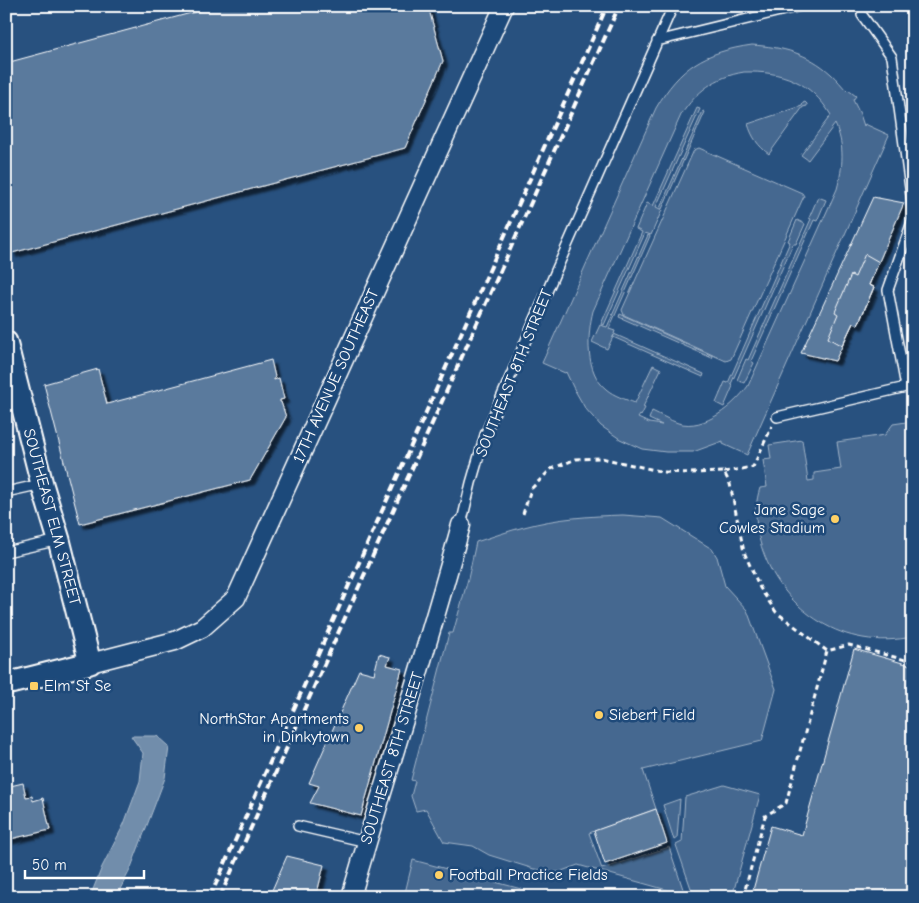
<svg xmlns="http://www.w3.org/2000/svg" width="919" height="903" viewBox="0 0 919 903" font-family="'Comic Neue',sans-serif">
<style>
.green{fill:#446890;stroke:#a2b4c8;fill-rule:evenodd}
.water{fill:#718dab;stroke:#aabbcd}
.building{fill:#5a7a9d;stroke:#fff;filter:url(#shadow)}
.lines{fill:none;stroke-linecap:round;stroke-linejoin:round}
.service-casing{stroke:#fff;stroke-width:12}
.minor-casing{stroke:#fff;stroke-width:21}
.tertiary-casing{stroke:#fff;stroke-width:25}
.path{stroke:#fff;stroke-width:3;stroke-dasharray:5 4;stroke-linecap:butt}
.service{stroke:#1f4a7a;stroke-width:9}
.minor{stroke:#1f4a7a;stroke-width:18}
.tertiary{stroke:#1f4a7a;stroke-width:21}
.rail{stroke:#fff;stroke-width:4;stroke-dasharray:8 4;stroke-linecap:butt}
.poi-dot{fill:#ffd166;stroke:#1f4a7a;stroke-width:2}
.labels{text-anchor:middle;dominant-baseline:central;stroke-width:5;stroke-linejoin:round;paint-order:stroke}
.street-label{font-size:16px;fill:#fff;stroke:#1f4a7a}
.poi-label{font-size:16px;fill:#fff;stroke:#1f4a7a;text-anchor:start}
</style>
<defs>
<filter id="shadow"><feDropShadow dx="4.5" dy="4.5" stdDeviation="1" flood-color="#0009"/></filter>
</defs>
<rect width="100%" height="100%" fill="#28517f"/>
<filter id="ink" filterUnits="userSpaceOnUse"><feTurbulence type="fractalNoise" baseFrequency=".02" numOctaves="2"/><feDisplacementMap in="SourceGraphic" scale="10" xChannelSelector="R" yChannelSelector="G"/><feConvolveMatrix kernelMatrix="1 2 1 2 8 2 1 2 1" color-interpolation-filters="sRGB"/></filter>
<g filter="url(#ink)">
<path class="green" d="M752,45C782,47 808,53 831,74C837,79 842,86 847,91L848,90L856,96L853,100L860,114L864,126L865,124L889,135L747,455L723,444V441L693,452H666L642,449L620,439L601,426L585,408L573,387L566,372L565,373L542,363L656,108C680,67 704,52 752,45ZM744,72C782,71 810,81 831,115L801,155L808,160L835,124C845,145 843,167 837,189L748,386C734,405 705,431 678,423C669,420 661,415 652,411L649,419L662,425L649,423L638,418L640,415L641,416L645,408L643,407L661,369L653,365L635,403C625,399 614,396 606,389C585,372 587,335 593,311L681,115C697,91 715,77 744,72Z
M805,102L807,104V106L803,107L769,154C758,146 752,137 748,124L802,106L803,103Z
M697,108L700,109L656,207L662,210L651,235L645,233L604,325L601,324L642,232L636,229L647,203L653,206Z
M703,111L705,112L662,209L660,208Z
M699,148L802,193L804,196L731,359L726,361L624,315L622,310L694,150Z
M818,197L826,200L817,221L814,220L751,361L754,363L744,383L737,380L746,359L748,360L811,219L809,218Z
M797,220L805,224L796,244H793L731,384L733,386L724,407L716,403L725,382L728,383L790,242L788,241Z
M648,235L650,236L609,329L615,331L614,334L704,374L703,377L613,337L614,335L607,349L592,342L600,325L607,327Z
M620,314L713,356L712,358L619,317Z
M913,421V637C896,640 880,641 863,638C802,628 754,569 756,507C757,500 758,494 760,488L767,487L763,460L771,459L769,445L802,440L808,481L814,480V473L841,469L837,442L885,435L893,424Z
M623,515L662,518L712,549L717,557L725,586L747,610L776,689L762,741L643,770L656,809L589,833L602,869L669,847L685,895L578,865L559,872H554L534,869L489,855L473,846L444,842L426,809L416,811L411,796L415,781L411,780L449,633H453L468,579L476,542C492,537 508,531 524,527C557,518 590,516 623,515Z
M724,785L760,795L732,897H694L676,845L682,842L685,797Z
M680,799L677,838L674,840L663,805Z
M413,860L525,890L523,897H404Z"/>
<path class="water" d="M131,736H157L169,747L165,778L130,870L116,897H90L102,867L124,824L140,781L143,753Z"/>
<path class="building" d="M217,6H428L443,61L405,148L12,253L6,233V63Z
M873,197L904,203L869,285L874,287L858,325L853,323L835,361L801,353Z
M865,254L879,262L869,285L874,287L858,325L853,323L842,346L828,338L838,314L835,312L851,275L855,277Z
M271,360L275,377L274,378V380L279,378L284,399L280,400V402H281L286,417L250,480L80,524L44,384L98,369L107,404Z
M854,649L913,666V897H751L771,826L802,835Z
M379,654L390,657L387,665L402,669L361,816L310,803L319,786L309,783L359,670L374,674Z
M23,783L26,797L32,796L33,801L43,798L50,830L6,840V787Z
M656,809L667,843L605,864L594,831Z
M287,856L324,865L316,897H269Z"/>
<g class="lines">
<g class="service-casing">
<path id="service" d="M862,15L892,57L913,210
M657,41L801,6
M913,219L888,290L906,387L913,389
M777,417L906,387
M6,492L42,484
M461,525L471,483L485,435L555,273L673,6
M6,552L59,540
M298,826L367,842"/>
</g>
<g class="minor-casing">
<path id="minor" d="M90,663L175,641L202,628L236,598L504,6
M351,897C387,772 427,650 461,525"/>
</g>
<g class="tertiary-casing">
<path id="tertiary" d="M6,342L42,484L59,540L90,663L6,684"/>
</g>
<path class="path" d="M724,472L753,467L772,426
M523,514L531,489L551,469L576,459L601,458L664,472L691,473L724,472L730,484L744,552L760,588L776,612L827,651L849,645L913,662
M743,897L765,816L786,803L827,651"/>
<use href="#service" class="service"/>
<use href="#minor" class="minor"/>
<use href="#tertiary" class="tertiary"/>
<path class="rail" d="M210,897L607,6
M220,897L619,6"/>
</g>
</g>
<g class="poi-dot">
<circle cx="835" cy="519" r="5"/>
<rect x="29" y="681" width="10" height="10" rx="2.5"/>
<circle cx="599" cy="715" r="5"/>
<circle cx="359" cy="728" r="5"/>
<circle cx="439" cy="875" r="5"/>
</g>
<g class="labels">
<g class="street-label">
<text transform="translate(514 373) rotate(-68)">SOUTHEAST 8TH STREET</text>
<text transform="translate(336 376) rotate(-66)">17TH AVENUE SOUTHEAST</text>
<text transform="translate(52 517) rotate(75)">SOUTHEAST ELM STREET</text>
<text transform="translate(392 758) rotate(-73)">SOUTHEAST 8TH STREET</text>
</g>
<g class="poi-label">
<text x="825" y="510" text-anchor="end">Jane Sage<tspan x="825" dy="18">Cowles Stadium</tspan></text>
<text x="44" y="686">Elm St Se</text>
<text x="609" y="715">Siebert Field</text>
<text x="349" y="719" text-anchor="end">NorthStar Apartments<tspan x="349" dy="18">in Dinkytown</tspan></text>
<text x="449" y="875">Football Practice Fields</text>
</g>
</g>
<rect width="919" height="903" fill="none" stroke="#1f4a7a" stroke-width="25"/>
<rect x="12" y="12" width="894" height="878" fill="none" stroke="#fff" stroke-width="2" filter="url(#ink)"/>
<path d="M25 870v8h119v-8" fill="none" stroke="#ffffff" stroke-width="2.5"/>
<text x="32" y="870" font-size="15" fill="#ffffff" stroke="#1f4a7a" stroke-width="4" paint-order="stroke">50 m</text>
</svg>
